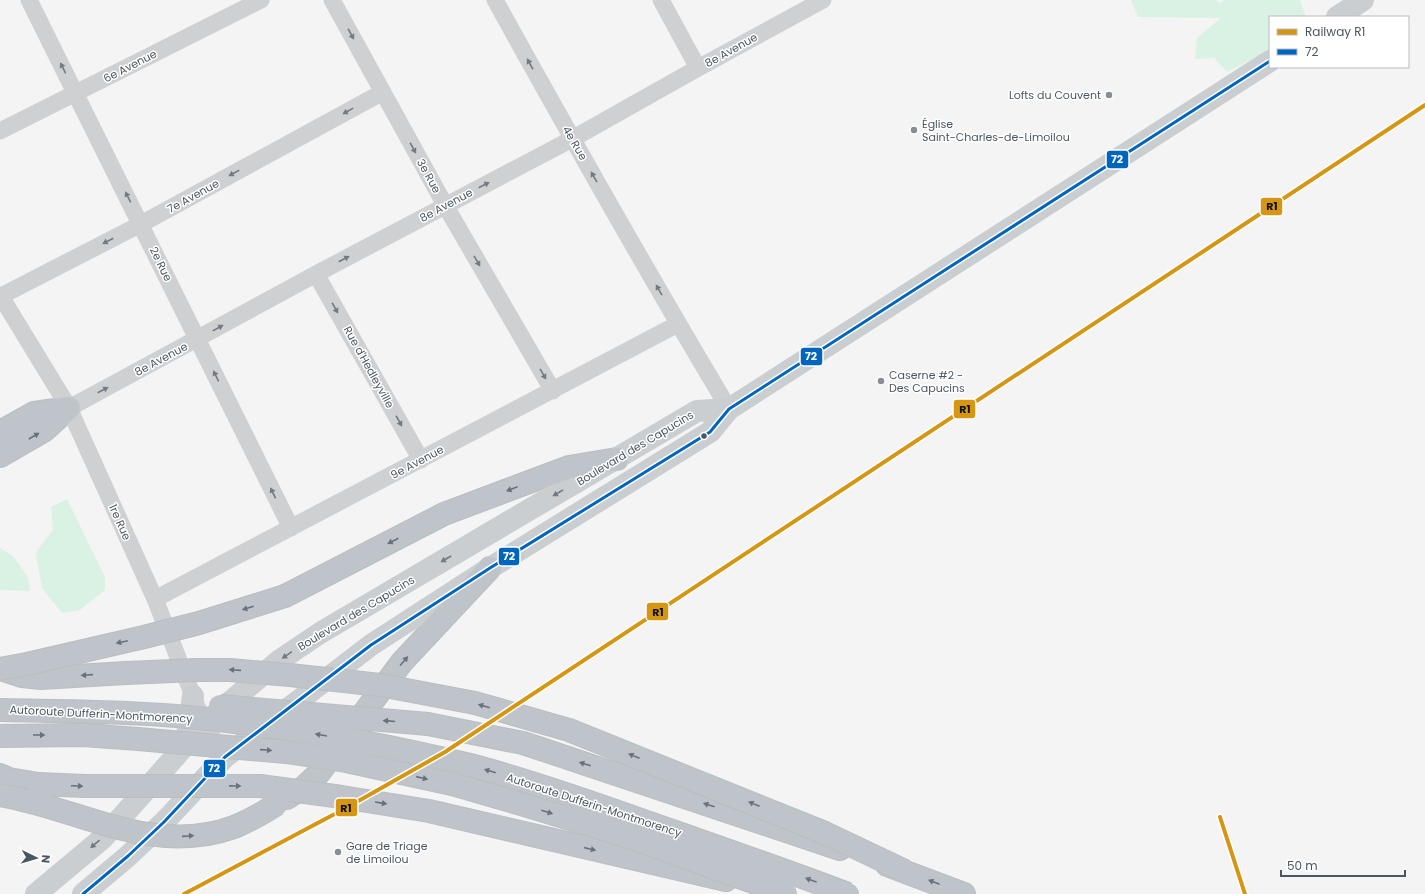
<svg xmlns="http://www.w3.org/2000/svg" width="1425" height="894" viewBox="0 0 1425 894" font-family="Poppins,sans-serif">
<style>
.green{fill:#d9f2e3}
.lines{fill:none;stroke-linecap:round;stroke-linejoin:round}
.highway-casing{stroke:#b9bec3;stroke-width:24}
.minor{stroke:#ced0d2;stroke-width:17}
.major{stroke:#caced1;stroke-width:22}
.highway{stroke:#bec4c9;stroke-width:22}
.rail-casing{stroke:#c9cacc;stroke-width:4.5}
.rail{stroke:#fff;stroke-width:3;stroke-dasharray:9;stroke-linecap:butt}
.highway-bridge-casing{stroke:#b9bec3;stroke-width:24;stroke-linecap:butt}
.highway-bridge{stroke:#bec4c9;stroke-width:22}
.bus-1-casing{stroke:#fff;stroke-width:6}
.bus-1{stroke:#0065bd;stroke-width:3}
.rail-1-casing{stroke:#fff;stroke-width:7}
.rail-1{stroke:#d49613;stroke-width:4}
.oneway{fill:#727b83}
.oneway2{fill:#67727b}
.oneway3{fill:#707a83}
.poi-dot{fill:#868d94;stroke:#fff;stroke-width:1.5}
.bus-dot{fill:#4a5661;stroke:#fff;stroke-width:1.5}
.labels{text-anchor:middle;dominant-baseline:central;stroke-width:3;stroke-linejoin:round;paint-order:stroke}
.street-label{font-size:11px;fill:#4a5661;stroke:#fff}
.poi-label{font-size:11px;fill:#4a5661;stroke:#fff;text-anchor:start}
.line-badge{stroke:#fff;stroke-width:1.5}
.badge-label{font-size:11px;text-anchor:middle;font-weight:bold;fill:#fff}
.pale-badge-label{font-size:11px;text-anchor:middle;font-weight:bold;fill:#111}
</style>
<rect width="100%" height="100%" fill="#f4f4f4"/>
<path class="green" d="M1131,0H1216L1219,3L1225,0H1300L1306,17H1270V50L1227,72L1214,58L1195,59L1197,38L1221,18L1138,17Z
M67,499L105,577V590L80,610L62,613L42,588L36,555L38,549L53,530L51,507Z
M0,548L13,556L28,577L30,591L0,590Z"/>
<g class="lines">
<g class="highway-casing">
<path id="highway" d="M0,432L34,413L69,408
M0,456L45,430L69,408
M285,596L444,514L569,467L617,459
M0,669L22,676L41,678L126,673
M428,724L523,743L840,849
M0,775L9,779L38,784
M342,797L429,811L726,880
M287,798L304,787L319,773L402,662L490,568
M887,865L964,894"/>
</g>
<path class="minor" d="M29,0L291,528
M332,0L445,205L553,391
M495,0C571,137 648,274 729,409
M661,0L698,68
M0,131L261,0
M316,274L421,460
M0,295L69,408L155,599L204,724L223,754
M1,296L141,224L383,92
M69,408L316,274L572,139L698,68L823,0
M155,599L678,324"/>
<path class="major" d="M1337,17L1363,0
M187,736L193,696
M36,894L103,838L204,724L280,660L320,633L697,411L729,409
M83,894L128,856L164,822L225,757L371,645L490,568L710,432L729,409L1270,61"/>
<use href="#highway" class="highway"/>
<g class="rail-casing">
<path id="rail" d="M1220,817L1245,894"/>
</g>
<use href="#rail" class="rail"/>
<g class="highway-bridge-casing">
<path id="highway-bridge" d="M0,669L27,664L144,637L199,623L285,596
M126,673L197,670H230L290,675L380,685L475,703L569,730L825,833L905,871
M220,706L428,724
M0,710C59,711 117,711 176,716C273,724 375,742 470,765C528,780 585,800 641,820C710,844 779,868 848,894
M0,736L83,735L138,739L286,752L346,761L452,784L521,804L623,835L786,894
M38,784L85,786H260L342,797
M0,795C79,808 152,857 234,827C249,821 263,813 277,804"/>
</g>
<use href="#highway-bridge" class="highway-bridge"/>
<g class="bus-1-casing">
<path id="bus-1" d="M83,894L128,856L164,822L225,757L371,645L490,568L710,432L729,409L1270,61"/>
</g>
<use href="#bus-1" class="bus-1"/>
<g class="rail-1-casing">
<path id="rail-1" d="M1220,817L1245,894
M184,894L346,808L445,752L1425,105"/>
</g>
<use href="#rail-1" class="rail-1"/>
</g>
<defs><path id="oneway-solid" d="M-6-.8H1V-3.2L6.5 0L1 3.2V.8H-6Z"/></defs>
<g class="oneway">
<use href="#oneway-solid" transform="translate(351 34) rotate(61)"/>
<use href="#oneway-solid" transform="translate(530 64) rotate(-119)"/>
<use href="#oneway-solid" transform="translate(63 68) rotate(-116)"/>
<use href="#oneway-solid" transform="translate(348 111) rotate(151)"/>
<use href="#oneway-solid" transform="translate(413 148) rotate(61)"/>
<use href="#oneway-solid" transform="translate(234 173) rotate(151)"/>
<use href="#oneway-solid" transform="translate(594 177) rotate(-120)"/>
<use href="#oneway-solid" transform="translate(484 185) rotate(-27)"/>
<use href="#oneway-solid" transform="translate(128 197) rotate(-117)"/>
<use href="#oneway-solid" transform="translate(108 241) rotate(153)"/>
<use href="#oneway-solid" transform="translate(344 259) rotate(-28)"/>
<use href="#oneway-solid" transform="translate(477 261) rotate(60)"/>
<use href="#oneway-solid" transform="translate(659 290) rotate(-120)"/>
<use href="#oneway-solid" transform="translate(335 308) rotate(61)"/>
<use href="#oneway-solid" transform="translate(218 328) rotate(-29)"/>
<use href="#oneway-solid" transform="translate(543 374) rotate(60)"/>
<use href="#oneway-solid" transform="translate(216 376) rotate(-116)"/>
<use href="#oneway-solid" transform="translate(103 390) rotate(-28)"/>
<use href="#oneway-solid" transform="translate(399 421) rotate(61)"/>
<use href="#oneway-solid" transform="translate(273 493) rotate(-116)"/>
</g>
<g class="oneway2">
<use href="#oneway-solid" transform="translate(34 436) rotate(-30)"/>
<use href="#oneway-solid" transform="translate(512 489) rotate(159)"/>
<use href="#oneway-solid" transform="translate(393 541) rotate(153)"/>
<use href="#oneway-solid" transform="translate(248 608) rotate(163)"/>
<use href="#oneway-solid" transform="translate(122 642) rotate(168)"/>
<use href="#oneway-solid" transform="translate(404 661) rotate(-49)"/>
<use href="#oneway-solid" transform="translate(235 670) rotate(-176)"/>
<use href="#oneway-solid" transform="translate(87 675) rotate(176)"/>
<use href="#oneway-solid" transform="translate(484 706) rotate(-164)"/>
<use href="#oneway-solid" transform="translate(389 721) rotate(-175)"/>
<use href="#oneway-solid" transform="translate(39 735)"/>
<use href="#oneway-solid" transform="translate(321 735) rotate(-170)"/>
<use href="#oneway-solid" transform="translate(266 750) rotate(4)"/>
<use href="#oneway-solid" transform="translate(634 756) rotate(-158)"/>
<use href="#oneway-solid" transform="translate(585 764) rotate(-162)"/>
<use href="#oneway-solid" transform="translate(490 771) rotate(-164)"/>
<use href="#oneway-solid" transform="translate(422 778) rotate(13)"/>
<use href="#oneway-solid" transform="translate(77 786) rotate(3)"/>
<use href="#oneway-solid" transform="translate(235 786) rotate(1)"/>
<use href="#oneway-solid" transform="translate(381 803) rotate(9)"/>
<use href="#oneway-solid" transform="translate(754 804) rotate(-158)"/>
<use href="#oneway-solid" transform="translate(709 805) rotate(-162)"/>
<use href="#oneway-solid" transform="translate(547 812) rotate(17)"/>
<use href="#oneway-solid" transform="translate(188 836) rotate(-4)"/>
<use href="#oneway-solid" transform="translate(590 849) rotate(13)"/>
<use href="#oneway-solid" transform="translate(811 880) rotate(-160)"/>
<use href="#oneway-solid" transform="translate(934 882) rotate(-159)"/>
</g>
<g class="oneway3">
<use href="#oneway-solid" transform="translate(558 493) rotate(149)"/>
<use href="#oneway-solid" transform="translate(446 559) rotate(150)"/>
<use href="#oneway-solid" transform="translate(287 655) rotate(145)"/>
<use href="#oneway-solid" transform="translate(95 844) rotate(140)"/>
</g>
<g class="poi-dot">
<circle cx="1109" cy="95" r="4"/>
<circle cx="914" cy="130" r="4"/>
<circle cx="881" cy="381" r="4"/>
<circle cx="338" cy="852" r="4"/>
</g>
<circle class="bus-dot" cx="704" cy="436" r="3.5"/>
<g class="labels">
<g class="street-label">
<text transform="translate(731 50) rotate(-29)">8e Avenue</text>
<text transform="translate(130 66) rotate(-27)">6e Avenue</text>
<text transform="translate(575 143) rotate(60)">4e Rue</text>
<text transform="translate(429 176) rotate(61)">3e Rue</text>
<text transform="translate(193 196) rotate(-29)">7e Avenue</text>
<text transform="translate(446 205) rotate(-28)">8e Avenue</text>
<text transform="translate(161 264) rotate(64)">2e Rue</text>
<text transform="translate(161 359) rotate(-28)">8e Avenue</text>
<text transform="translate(369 367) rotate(61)">Rue d'Hedleyville</text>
<text transform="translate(635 448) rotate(-31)">Boulevard des Capucins</text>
<text transform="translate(417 462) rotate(-28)">9e Avenue</text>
<text transform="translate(120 522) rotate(66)">1re Rue</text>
<text transform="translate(356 613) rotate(-31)">Boulevard des Capucins</text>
<text transform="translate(101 714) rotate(3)">Autoroute Dufferin-Montmorency</text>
<text transform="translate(594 805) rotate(18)">Autoroute Dufferin-Montmorency</text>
</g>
<g class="poi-label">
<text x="1101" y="95" text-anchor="end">Lofts du Couvent</text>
<text x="922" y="124">Église<tspan x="922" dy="13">Saint-Charles-de-Limoilou</tspan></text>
<text x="889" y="375">Caserne #2 -<tspan x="889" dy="13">Des Capucins</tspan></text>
<text x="346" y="846">Gare de Triage<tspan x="346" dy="13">de Limoilou</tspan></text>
</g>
</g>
<g class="line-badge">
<rect x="1106" y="150" width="23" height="19" rx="4" fill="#0065bd"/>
<rect x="1260" y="197" width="23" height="19" rx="4" fill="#d49613"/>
<rect x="800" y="347" width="23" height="19" rx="4" fill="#0065bd"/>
<rect x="953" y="399" width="23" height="20" rx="4" fill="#d49613"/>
<rect x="498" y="547" width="22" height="19" rx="4" fill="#0065bd"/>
<rect x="646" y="602" width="23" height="19" rx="4" fill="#d49613"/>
<rect x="203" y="759" width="23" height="19" rx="4" fill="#0065bd"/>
<rect x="335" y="798" width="23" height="19" rx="4" fill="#d49613"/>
</g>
<g class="badge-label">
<text x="1117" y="163">72</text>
<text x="811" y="360">72</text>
<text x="509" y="560">72</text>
<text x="214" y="772">72</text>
</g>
<g class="pale-badge-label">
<text x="1272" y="210">R1</text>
<text x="965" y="413">R1</text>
<text x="658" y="616">R1</text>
<text x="346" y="812">R1</text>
</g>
<rect x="1269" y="16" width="140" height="52" fill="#ffffff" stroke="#b7bbc0"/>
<rect x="1277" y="29" width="20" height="6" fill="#d49613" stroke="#b7bbc0"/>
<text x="1305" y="36" font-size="12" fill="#4a5661">Railway R1</text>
<rect x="1277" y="49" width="20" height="6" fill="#0065bd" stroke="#b7bbc0"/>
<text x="1305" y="56" font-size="12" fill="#4a5661">72</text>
<g transform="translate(36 858) rotate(95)" stroke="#ffffff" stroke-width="3" paint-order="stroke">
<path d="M0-3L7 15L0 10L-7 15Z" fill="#4a5661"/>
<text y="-6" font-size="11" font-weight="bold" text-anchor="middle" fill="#4a5661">N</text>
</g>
<path d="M1281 870v6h124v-6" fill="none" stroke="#4a5661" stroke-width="2"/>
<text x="1287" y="870" font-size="12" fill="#4a5661" stroke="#ffffff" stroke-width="3" paint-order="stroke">50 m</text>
</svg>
